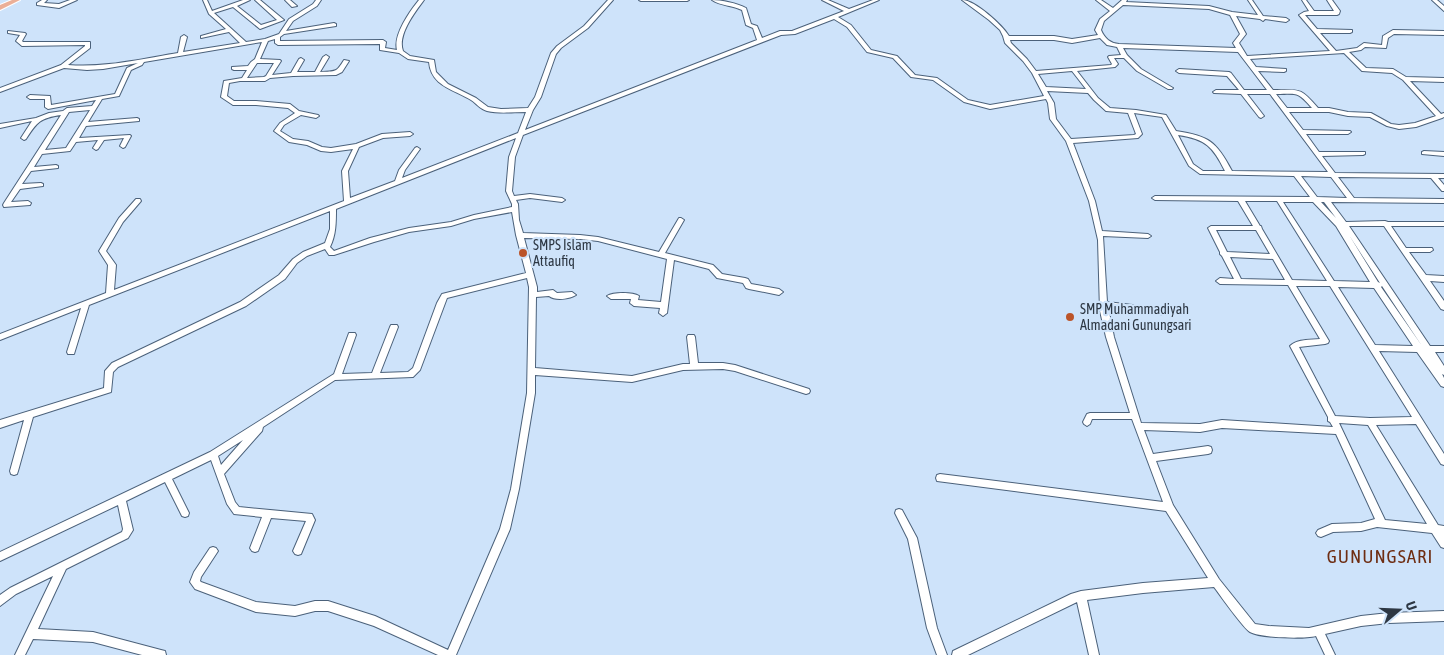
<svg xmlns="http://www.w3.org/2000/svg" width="1444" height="655" viewBox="0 0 1444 655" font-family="'Asap Condensed',sans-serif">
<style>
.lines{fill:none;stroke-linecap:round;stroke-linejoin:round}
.minor-casing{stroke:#4b617a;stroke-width:2}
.major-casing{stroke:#fff;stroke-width:2}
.minor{fill:#fff;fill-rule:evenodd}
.major{fill:#ebaf97;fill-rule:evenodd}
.poi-dot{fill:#bb5429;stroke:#cee3fa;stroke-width:2}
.labels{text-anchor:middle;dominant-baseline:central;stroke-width:4.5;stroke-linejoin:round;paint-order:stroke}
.poi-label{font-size:14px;fill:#2d3743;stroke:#cee3fa;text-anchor:start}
.near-quarter-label{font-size:19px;letter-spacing:1px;fill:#6e2d12;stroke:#cee3fa}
</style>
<rect width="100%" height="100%" fill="#cee3fa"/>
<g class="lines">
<g class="minor-casing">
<path id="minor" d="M42,0H47L44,3L59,4L70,0H77L59,8L37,5V3Z
M203,0H207L212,11L243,0H250L237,6L261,25L277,20L255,0H260L284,20L260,29L233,7L214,13L246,42L265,39L279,34L289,19L313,4L316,0H321L317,6L293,21L286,31L334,23L336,24V26L284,34L280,37V41L383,40L386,42L385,48L397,50C393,35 410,11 419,0H424C415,12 397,35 403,51L410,56L434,60L436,72L448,84L476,98L488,107L501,109L528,108L535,97L551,53L557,46L584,26L608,0H613L588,28L561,48L556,54L541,97L533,110L525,130L757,40L753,28L746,25L742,10C732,5 721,6 712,0C721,0 737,3 746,8L751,24L757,26L762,38L780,31H792L844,11L822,0H828L849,9L873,0H879L838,17L851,25L871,50L897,56L915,75L937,78L968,100L990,105L1044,96L1032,73L1023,61L1005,43L1003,36L1000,30L989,20L962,0C975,0 1002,25 1009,36H1054L1072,39L1098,35L1095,30L1100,19L1110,11L1096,0H1101L1113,8L1122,0H1127L1126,2L1209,6L1232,12L1258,15L1248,0H1252L1263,16L1286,18L1289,20L1286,22L1265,19L1263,21L1260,19L1236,16L1246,34L1239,43L1247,56L1330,51L1299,15L1304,12L1309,11L1302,0H1306L1314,11H1334L1327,0H1332L1340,11L1339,14L1337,15H1305L1317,29L1352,30V32L1350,33H1320L1336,51L1357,48L1364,43L1382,45L1383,36L1393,30L1444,31V35L1394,34L1388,38L1386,48L1365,47L1361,50L1349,52L1366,68L1393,69L1406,77L1444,78V82L1410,81L1441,114L1444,113V117L1442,118L1416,127L1399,129L1387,126L1370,117L1348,116L1329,112H1289L1303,130L1350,131L1351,132L1348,134H1306L1319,152H1365V154L1363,155L1322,156L1335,173L1444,174V178H1438L1444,185V191H1442L1431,178L1338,177L1354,198L1444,199V203L1331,202L1346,222L1385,221L1388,222H1444V226H1391L1406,248H1432L1433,250L1430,252H1409L1426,275L1444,276V282L1430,281L1444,301V310L1441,309L1384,226H1349L1430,346H1444V352H1435L1444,366V375L1442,374L1444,378V387L1441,386L1417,352L1379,351L1444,454V465L1441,464L1416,424L1376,425L1438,525L1444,526V548L1441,547L1432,533L1377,527L1361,531L1333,532L1321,537L1318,536L1316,533L1318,530L1332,524L1361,523L1375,519L1336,434L1222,428L1200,432L1144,430L1153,454L1208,446L1211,447L1212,450L1211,453L1208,454L1156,461L1173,505L1219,579L1255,624L1269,626L1309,628L1361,616L1389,613L1444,611V621L1389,623L1361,626L1325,634L1335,655H1325L1316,636C1304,639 1261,638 1250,632C1244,629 1220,595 1214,587L1143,593L1087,600L1099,655H1089L1077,602L968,655H952L953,651L1071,594L1081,591L1143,583L1208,578L1166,511L937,481L936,478L937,475L940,474L1163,502L1132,419H1092L1090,424L1087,426L1084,424L1083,422L1087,414L1090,413H1130L1106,337L1100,311L1098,240L1089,201L1066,141L1050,119L1048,103L1046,99L990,109L964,102L933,80L911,77L893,58L867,52L847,27L834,19L795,34L781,35L523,135L515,157L512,191L514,196L530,194L562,198L565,200L562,202L530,198L516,200L518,204L519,220L523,233L580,235L598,237L659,252L679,218H681L684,220L665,253L713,265L722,274L745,278L748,279L751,284L779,289L783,292L779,295L749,289L746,288L743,283L717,278L709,269L674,260L667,313L663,316L659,313L660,308L634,306L630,303L631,299H611L607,296C613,292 633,292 639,296L638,300L661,302L667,259L598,241L580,239L524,238L537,287V292L553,290L557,293L572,292L576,295C570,299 555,301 549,296L536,297L535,368L632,376L683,364H690L687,337L688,335H694L695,337L698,363H723L735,365L809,389L810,391L809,393L806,394L735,371L723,369L683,370L632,382L535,375V393L519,489L510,529L456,655H438L374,626L328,611H315L295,616L256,612L195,589L190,582L194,572L210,548L213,547L216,548L218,551L201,577L200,581L201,582L256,602L295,606L315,601H328L375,616L448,650L500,529L511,489L527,393L529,287L527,278L447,298L420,370L413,377L335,380L263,427L262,431L224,474L235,502L239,507L312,514L315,520L301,554L298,555L295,554L293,551L306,521L271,518L258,551L255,552L252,551L250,548L262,517L234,514L227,504L211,460L172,479L189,513L188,516L185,517L182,516L165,482L126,501L133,530L128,538L66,569L38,629L93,632L161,650L165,651L166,655H142L93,642L33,639L25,655H15L53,576L16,594L0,606V595L10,588L122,532L123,529L118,505L0,561V552L210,452L334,374L349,333H355L356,335L342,374L372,373L390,327L391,325H397L398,327L380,373L408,372L413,368L437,303L442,294L526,273L516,235L512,212L474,219L451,226L409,232L374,242L334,255H329L325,249L307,256L297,263L285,279L246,306L118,367L113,372L111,392L33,417L18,471L17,474L14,475L11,474L10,471L24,420L0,428V420L104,388L105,371L112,363L240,302L279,275L293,259L303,252L325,243L330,229V211L89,305L74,354H68L67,352L81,308L0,340V334L106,293L108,265L99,251L119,218L136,199H140L141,201L123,222L106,251L116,265L114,290L344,201L342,171L353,149L331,152L321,151L307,145L289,142L274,131L280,123L295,113L288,108L256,105H233L221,97L224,81L242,78L247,70H234L232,69V67L248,66L251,62L255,59L262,42L144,62L142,65L131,70L119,96L102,99L88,122L137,118L139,119V121L86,126L79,138L130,135L131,136L125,147L123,148L120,146L124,138L104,140L98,149L96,150L93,148L98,140L76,142L70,151L42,154L34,167L56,165L58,166V168L31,171L22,184L41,183L43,184V186L20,189L11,202L28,201L31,203L30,205L4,207L3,205L4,203L61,115C40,118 37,122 26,139L24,140L21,138L32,121L0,128V124L36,118L49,113L63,111L67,108L92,106L96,100L48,109L45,107V99H30L27,97L30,95L50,96L51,105L115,94L127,68L138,63L103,69L87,70L64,68L0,92V88L61,65L85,46V45L22,46L16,41L20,35L8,33V31L25,33L26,34L22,41L23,42H90V48L68,65C105,68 141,59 178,53L181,37L184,35L187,37L183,52L240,43L229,32L201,38V36L226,29L209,14ZM1123,5L1209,9L1230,15L1240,34L1233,43L1236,48L1119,44C1110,43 1105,39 1101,30L1104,21ZM1100,38L1107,45L1117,47L1121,55L1109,56L1108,57L1112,64L1111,65L1036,71L1027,59L1011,43L1010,40H1054L1072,43ZM275,39V43L278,45L380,44V50L399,53L408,59L429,62C431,86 453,89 471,100C476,103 480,109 487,111C500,114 513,112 526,112L518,133L402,178L405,170L420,149L417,147L415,148L399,170L395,181L350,198L348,171L359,147L383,138L410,136L413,134L410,132L382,134L356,144L331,148L322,147L308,141L293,139L280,131L284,125L301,115L316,118L319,116L318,115L299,111L290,104L256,101H234L227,96L229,83L240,81H265L270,78L293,76L336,75L342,72L349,61L344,60C336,73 336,71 320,72L329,57L326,55L323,57L315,72H297L304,60L301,58L299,59L291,73L272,75L281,61L280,60L260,59L268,41ZM1123,48L1238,52L1267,90H1244L1231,73L1229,72L1179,69L1176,71L1179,73L1227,76L1239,90H1216L1213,92L1214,93L1241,94L1259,117L1261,118L1264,116L1247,94H1270L1328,172L1232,171C1216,141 1209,136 1176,131L1166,115L1136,110L1110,108L1098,98L1077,71L1115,67L1118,64L1114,58H1124L1137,71L1168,89H1172L1173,88L1141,69L1127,55ZM1344,53L1362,71L1392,73L1403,80L1436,116L1415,123L1399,125L1391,124L1371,113L1348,112L1329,108H1318C1300,87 1300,90 1273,90L1258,71L1284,72L1286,71V69L1256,67L1250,59ZM257,63H274L266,76L264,77L247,78ZM1072,71L1086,89L1046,87L1038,74ZM1047,91L1088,93L1094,100L1106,111L1128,113L1136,134L1134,135L1071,139L1056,119L1054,103ZM1276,94C1298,94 1297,91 1312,108H1287ZM90,110L66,148L45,150L69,112ZM1134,113L1162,117L1189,166L1200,174L1294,176L1310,197L1155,196L1152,198L1155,200L1238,201L1253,226H1211L1208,228L1220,252V254L1222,256L1234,279L1220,278L1216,281L1220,284L1288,285L1320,339C1310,340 1297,339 1290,346L1328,417V421L1330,422L1333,427L1222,420L1200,424L1141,423L1114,337L1108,307L1166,315L1170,312L1166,309L1107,302L1103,236L1148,238L1151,236L1148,234L1102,231L1095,201L1073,143L1138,138L1142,134ZM1178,135C1206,139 1213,147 1225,171H1203L1193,164ZM516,138L509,157L506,191L512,204V207L474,215L451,222L409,228L370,238L334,251L330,247C336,235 336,222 336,209ZM1301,176L1331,177L1347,198L1317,197ZM1245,201H1277L1327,281L1292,280L1262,229L1261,226H1260ZM1283,202H1313L1336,226L1370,282L1334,281ZM1321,202H1324L1336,218ZM1216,230H1256L1270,254L1227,252ZM1349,235L1380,283L1378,282ZM1230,257L1273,259L1285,280L1241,279ZM1296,286H1330L1412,417L1370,418L1335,416L1299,347L1325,344L1328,343L1329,341ZM1382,286L1422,346L1381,287ZM1338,287L1374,288L1413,346L1375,345ZM1339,423L1368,425L1427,524L1385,520ZM243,440L221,465L218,456Z
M285,0H290L297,6L292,7Z
M639,0H689L687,1H641Z
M1432,0H1437L1444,6V11Z
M1424,151L1444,152V156L1422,154V152Z
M899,509L902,510L917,538L937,628L947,655H937L927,628L908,539L895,513L896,510Z"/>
</g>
<g class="major-casing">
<path id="major" d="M12,0H20L0,10V5Z"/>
</g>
<use href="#minor" class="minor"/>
<use href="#major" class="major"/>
</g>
<g class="poi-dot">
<circle cx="523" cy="253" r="5"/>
<circle cx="1070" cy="317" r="5"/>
</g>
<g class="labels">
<g class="poi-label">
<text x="533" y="245">SMPS Islam<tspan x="533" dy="16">Attaufiq</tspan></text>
<text x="1080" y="309">SMP Muhammadiyah<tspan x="1080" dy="16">Almadani Gunungsari</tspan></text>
</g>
<g class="near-quarter-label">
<text x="1380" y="556">GUNUNGSARI</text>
</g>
</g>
<g transform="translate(1399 610) rotate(71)" stroke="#cee3fa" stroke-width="4" paint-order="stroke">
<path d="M0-4L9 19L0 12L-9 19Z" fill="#2d3743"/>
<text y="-8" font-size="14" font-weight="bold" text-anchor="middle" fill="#2d3743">U</text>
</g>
</svg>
